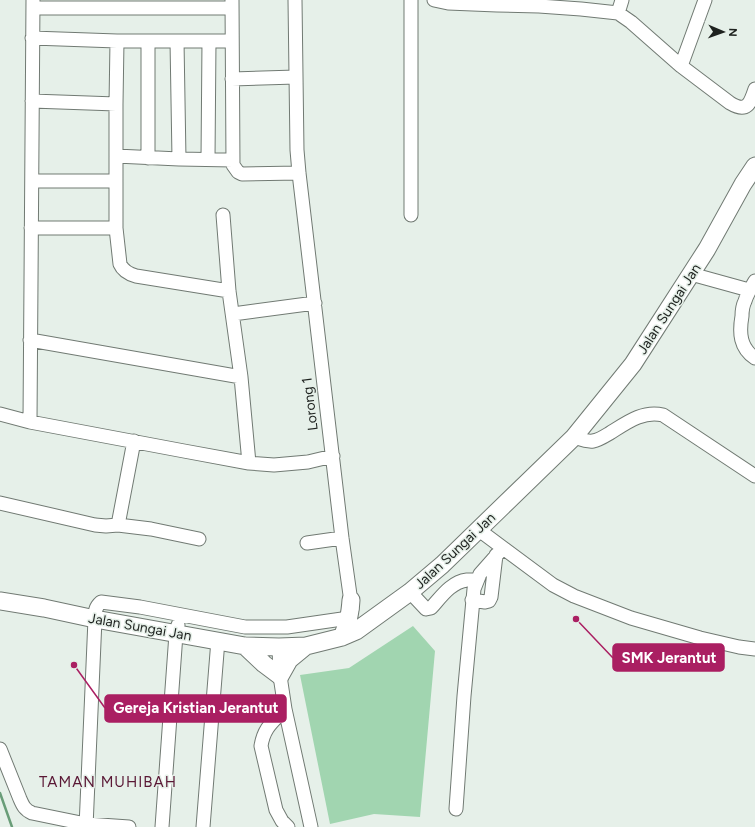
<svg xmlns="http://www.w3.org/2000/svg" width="755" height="827" viewBox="0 0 755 827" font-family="Figtree,sans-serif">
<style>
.green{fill:#a1d5b0}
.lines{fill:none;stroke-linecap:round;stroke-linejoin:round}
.stream{stroke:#699d78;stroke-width:2.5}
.minor-casing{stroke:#717a73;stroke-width:15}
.major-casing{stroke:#717a73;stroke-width:19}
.minor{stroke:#fff;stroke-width:13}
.major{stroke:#fff;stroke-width:17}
.labels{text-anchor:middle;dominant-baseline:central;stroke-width:3;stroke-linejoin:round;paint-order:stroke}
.street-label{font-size:14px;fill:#1e221f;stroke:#e6f0e9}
.neighbourhood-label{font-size:15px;letter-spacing:1px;fill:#5a1835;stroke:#e6f0e9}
.leader{fill:none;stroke:#aa1f62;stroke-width:1.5}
.callout-dot{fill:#aa1f62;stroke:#e6f0e9;stroke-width:1.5}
.callout{fill:#aa1f62;stroke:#aa1f62;stroke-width:1.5}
.callout-label{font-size:15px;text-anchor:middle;font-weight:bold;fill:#fff}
</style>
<rect width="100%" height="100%" fill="#e6f0e9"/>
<path class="green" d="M413,626L435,651L420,817L374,814L330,824L300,675L349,668Z"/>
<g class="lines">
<path class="stream" d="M0,793L12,827"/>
<g class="minor-casing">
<path id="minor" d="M232,0L233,165L238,172L242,174L299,173
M295,0L297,150L299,173L342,538L352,609
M434,0L448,3L497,5L539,6L581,9L618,13L631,22L681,66L730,103C747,113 750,104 755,89
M33,8H232
M618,13L622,0
M32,38L117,41H232
M117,41L116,104V228L120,264C123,271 129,274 136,276L229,291
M148,41V158
M177,41L179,159
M681,66L705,0
M232,79L296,77
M32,101L116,104
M116,156L179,159L233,160
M208,159L209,41
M32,181H116
M223,215L229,291L241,377L249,463
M411,215V0
M31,228H116
M691,274L749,290
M755,281C751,288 747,294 745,301C743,305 742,311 742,316C739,333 740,348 755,358
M233,314L315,303
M30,340L241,377
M0,414L30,422L184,451L249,463L274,465L308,462L333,456
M30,422L33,0
M574,437C580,439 587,442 593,441C599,440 605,436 610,433C626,423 643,410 663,415L755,476
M0,503L95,525L106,526L118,525L134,441
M118,525L151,529L199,539
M479,530L553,585L574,596L631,618L700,638L739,647L755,649
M307,543L342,538
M410,592L426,609L431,608C441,597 451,582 467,580C470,580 473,580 477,580
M472,600L485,602L489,601L491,597L496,555
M279,647L280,676L285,709L311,827
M285,709C273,722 264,727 261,746L276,810L282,821L288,827
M0,749L20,799C23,806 25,810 32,813L86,824L129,827
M456,809L464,696L474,589L480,574L503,548
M86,827L95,619C95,612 95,607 101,602L140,607L245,627H287L349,618
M162,827L176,634L178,625
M203,827L218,640"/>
</g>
<g class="major-casing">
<path id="major" d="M0,601L44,608L95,619L245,646L279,647L306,646L342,637L356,631L410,592L442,565L574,437L633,364L707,249L743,184L755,166
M342,637C348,623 350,615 351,600
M245,646L264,664L280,676L289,660L306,646"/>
</g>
<use href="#minor" class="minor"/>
<use href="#major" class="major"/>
</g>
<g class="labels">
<g class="street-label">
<text transform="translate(669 309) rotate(-57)">Jalan Sungai Jan</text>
<text transform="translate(310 404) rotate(-97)">Lorong 1</text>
<text transform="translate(455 551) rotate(-43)">Jalan Sungai Jan</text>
<text transform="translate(140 627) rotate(10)">Jalan Sungai Jan</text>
</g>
<g class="neighbourhood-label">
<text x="108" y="782">TAMAN MUHIBAH</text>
</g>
</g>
<path class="leader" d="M576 619L613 658M74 665L105 708"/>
<g class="callout-dot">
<circle cx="576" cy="619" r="4"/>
<circle cx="74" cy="665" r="4"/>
</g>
<g class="callout">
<rect x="613" y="644" width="111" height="27" rx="4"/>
<rect x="105" y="695" width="181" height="27" rx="4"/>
</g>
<g class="callout-label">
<text x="669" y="663">SMK Jerantut</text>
<text x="196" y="713">Gereja Kristian Jerantut</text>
</g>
<g transform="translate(723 32) rotate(92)" stroke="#e6f0e9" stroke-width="3" paint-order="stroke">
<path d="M0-3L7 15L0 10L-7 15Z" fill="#1e221f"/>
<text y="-6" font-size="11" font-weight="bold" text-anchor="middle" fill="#1e221f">N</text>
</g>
</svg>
